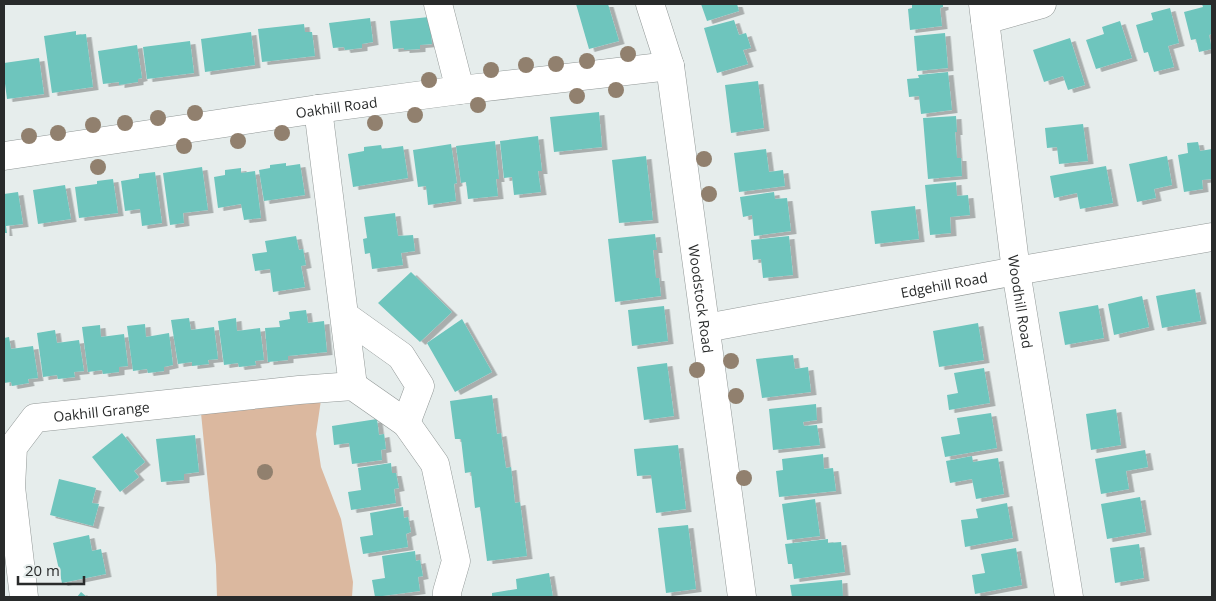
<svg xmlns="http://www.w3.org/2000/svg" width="1216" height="601" viewBox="0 0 1216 601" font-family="'Open Sans',sans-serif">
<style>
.green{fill:#dbb89f}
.building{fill:#6ec5bd;filter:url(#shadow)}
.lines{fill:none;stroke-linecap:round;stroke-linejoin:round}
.minor-casing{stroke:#929897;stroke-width:29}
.minor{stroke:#fff;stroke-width:28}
.tree{fill:#91806e}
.labels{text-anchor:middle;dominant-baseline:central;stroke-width:4;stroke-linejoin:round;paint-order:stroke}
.street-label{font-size:14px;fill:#292b2b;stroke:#e6edec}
</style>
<defs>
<filter id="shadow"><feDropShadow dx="5.5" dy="3" stdDeviation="0" flood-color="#0004"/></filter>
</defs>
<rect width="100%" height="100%" fill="#e6edec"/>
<path class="green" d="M321,400L316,434L321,467L341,519L353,582L352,597H217L216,565L201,413Z"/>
<path class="building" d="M576,4H608L619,41L589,49Z
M701,4H737L739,11L707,21Z
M912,4H943V7L940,8L942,26L910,30L908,9L912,8Z
M1202,4H1212V34L1209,35L1212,49L1199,52L1196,39L1191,40L1184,12L1203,7Z
M1170,8L1179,43L1168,46L1174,67L1154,72L1148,52L1144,53L1136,25L1153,20L1151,13Z
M429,17L432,44L420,45V49L404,50V48L393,49L390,21Z
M370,18L373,42L362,44V48L345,50L344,47L333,48L329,23Z
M734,20L739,35L746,33L751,48L743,50L748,64L717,73L704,28Z
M1120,21L1132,58L1096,69L1086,40L1104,34L1102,27Z
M304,24L305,32H312L315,56L262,62L258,29Z
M76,31V35L86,34L93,87L52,93L44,36Z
M251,32L255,65L205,72L201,39Z
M945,33L948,68L917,71L914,36Z
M1070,38L1085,85L1068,90L1063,76L1044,82L1033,50Z
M190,41L194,73L147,79L143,47Z
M137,45L142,78L138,79V82L119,85V82L103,84L98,51Z
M39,58L44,94L7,99L4,76V63Z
M948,72L952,110L921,114L919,96L909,97L907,79L919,78L918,75Z
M758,81L764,128L731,133L725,85Z
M599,112L602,147L554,152L550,117Z
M956,116L957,132H955L957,158H961L962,176L928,179L923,118Z
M1083,124L1088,161L1059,164L1057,147L1047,148L1045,128Z
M538,136L542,171H538L541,192L514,195L512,177L504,178L500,141Z
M495,141L499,179H496L498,196L468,199L466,182L461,183L456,146Z
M1198,142L1200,151L1212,149V179L1202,180L1203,189L1184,192L1178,155L1188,153L1187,143Z
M451,144L457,183L454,184L456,201L428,205L426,186L418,187L413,150Z
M381,145L382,149L403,146L408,178L353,187L348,154L364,151V147Z
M766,149L769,172L783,170L785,186L739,192L734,153Z
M646,156L653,220L619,223L612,160Z
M1167,156L1172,185L1154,189L1156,198L1137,202L1129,164Z
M286,163V166L300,164L305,195L264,201L259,170L270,168V165Z
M1106,166L1113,203L1080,209L1077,193L1054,198L1050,176Z
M202,167L208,210L183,213L184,223L170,225L163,173Z
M241,168V173L255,171L261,218L244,220L241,204L218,208L214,177L225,175V170Z
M155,172L162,223L142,226L140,209L125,211L121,181L139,178V174Z
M113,179L118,213L79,218L75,187L97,184V181Z
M956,182L957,196L968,195L970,215L950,217L951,233L930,235L925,185Z
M65,185L71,219L38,224L33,190Z
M18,192L23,224L6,226L7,233H4V194Z
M774,192L775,199L787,198L791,231L754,236L752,215L743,217L740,197Z
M915,206L919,239L875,244L871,211Z
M395,213L398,236L413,235L415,251L401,253L403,265L372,269L370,253L365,254L363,239L367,238L364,217Z
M655,234L657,250H653L656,278H659L661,296L615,302L608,239Z
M296,236L299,250L303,249L306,265L301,266L305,287L273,292L270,269L255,271L252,254L267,252L265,241Z
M789,236L793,275L763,278L761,259L753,260L751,240Z
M411,272L452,312L420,342L378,303Z
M1195,289L1201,321L1162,328L1156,296Z
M1142,296L1149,327L1114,335L1108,304Z
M1098,305L1104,338L1065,345L1059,312Z
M664,306L668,341L632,346L628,310Z
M306,310L308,323L324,321L327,352L288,356V360L268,362L265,328L280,327L279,321L290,319L289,312Z
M189,318L191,330L214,327L218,359L208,360L209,364L192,366V362L178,364L171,320Z
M236,318L237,331L260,328L264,360L255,361L256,365L239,367L238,363L224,365L218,321Z
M462,319L492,372L455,392L427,343Z
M978,323L984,360L939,367L933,331Z
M145,324L146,337L169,333L173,365L164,367V371L148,373L147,369L133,371L127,326Z
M100,325L101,337L124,334L128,366L119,367V372L103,374L102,370L88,372L82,327Z
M55,330L57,343L79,340L84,371L74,372L75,377L58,379L57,375L43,377L37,333Z
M9,337L11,349L33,346L38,378L28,379L29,383L12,386L11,382L4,383V338Z
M793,355L795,369L808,367L811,392L762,398L756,359Z
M667,363L674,416L644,420L637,367Z
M984,368L990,403L949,410L947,395L958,393L954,373Z
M492,395L497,434L501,433L506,468L511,467L515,503L520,502L527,556L487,561L480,507L475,508L471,472L465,473L461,439H455L450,401Z
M816,404L817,420L803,422L804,426L817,425L820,445L773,450L769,409Z
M1116,409L1121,445L1091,450L1086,414Z
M991,413L997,448L945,457L941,437L960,434L957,418Z
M377,419L379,435L384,434L386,449L381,450L382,460L352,464L349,443L334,445L332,426Z
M122,433L145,462L134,471L139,477L120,492L92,457Z
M195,435L199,472L184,474V480L161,482L156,439Z
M678,445L686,509L656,513L651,475L637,476L634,449Z
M1145,450L1148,467L1126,471L1129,489L1101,494L1095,459Z
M823,454L824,469L833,468L836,491L779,497L776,471L783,470L782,459Z
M972,456L973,462L998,458L1004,494L976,499L972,479L950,483L946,461Z
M391,463L392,473H396L399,488L394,489L396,503L351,510L348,492L361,490L358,468Z
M59,479L96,488L92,503L99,504L93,526L50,515Z
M1140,497L1146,532L1107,539L1101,504Z
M815,499L820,536L787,540L782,504Z
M1007,503L1013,538L965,547L961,520L978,518L976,509Z
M403,507L404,518L408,517L411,532L406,534L408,547L363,554L360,537L373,535L370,513Z
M688,525L696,589L666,593L658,528Z
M89,535L92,551L101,549L106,574L62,583L53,543Z
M828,539V543L841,542L845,572L794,579L792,564H788L785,544Z
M1139,544L1144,578L1115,583L1110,548Z
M1016,548L1022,585L975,594L972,575L985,573L981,554Z
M415,551L416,561L420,560L423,576L418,577L420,591L375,597L372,580L385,578L382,556Z
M549,573L553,597H492V593L517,589L516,579Z
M842,580L843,597H792L790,585Z
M81,592L87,597H77Z"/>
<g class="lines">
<g class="minor-casing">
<g id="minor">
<path d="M438,4L460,90"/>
<path id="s1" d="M650,4L670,66L742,597"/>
<path id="s2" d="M983,4L1016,271L1069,597"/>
<path d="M985,20L1042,4"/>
<path d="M318,109L353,386"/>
<path id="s3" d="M4,156L318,109L460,90L670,66"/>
<path d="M345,316L401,356L420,386L406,423"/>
<path id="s4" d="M706,328L1016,271L1212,237"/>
<path id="s5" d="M24,597L11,487L13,447L35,418L299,390L353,386L406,423L435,464L456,561L447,592V597"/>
</g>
</g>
<use href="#minor" class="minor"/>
</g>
<g class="tree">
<circle cx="628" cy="54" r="8"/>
<circle cx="587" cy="61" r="8"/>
<circle cx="556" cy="64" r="8"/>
<circle cx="526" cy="65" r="8"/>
<circle cx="491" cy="70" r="8"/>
<circle cx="429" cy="80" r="8"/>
<circle cx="616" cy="90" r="8"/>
<circle cx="577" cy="96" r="8"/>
<circle cx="478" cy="105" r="8"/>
<circle cx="195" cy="113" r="8"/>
<circle cx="415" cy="115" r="8"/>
<circle cx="158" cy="118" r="8"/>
<circle cx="125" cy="123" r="8"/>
<circle cx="375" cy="123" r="8"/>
<circle cx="93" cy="125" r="8"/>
<circle cx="58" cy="133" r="8"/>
<circle cx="282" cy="133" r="8"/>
<circle cx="29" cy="136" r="8"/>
<circle cx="238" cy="141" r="8"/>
<circle cx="184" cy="146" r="8"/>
<circle cx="704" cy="159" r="8"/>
<circle cx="98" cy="167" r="8"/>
<circle cx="709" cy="194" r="8"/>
<circle cx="731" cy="361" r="8"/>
<circle cx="697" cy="370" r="8"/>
<circle cx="736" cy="396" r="8"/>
<circle cx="265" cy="472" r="8"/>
<circle cx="744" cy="478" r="8"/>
</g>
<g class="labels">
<g class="street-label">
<text stroke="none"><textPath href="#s3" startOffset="336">Oakhill Road</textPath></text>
<text stroke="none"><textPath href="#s4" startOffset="242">Edgehill Road</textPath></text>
<text stroke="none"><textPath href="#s1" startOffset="300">Woodstock Road</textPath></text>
<text stroke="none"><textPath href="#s2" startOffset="300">Woodhill Road</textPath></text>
<text stroke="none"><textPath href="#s5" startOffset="254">Oakhill Grange</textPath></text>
</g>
</g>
<rect width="1216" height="601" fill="none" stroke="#292b2b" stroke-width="10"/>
<path d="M18 576v8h66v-8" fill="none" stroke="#292b2b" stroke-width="2.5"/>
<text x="25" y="576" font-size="15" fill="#292b2b" stroke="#e6edec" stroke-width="4" paint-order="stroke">20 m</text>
</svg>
